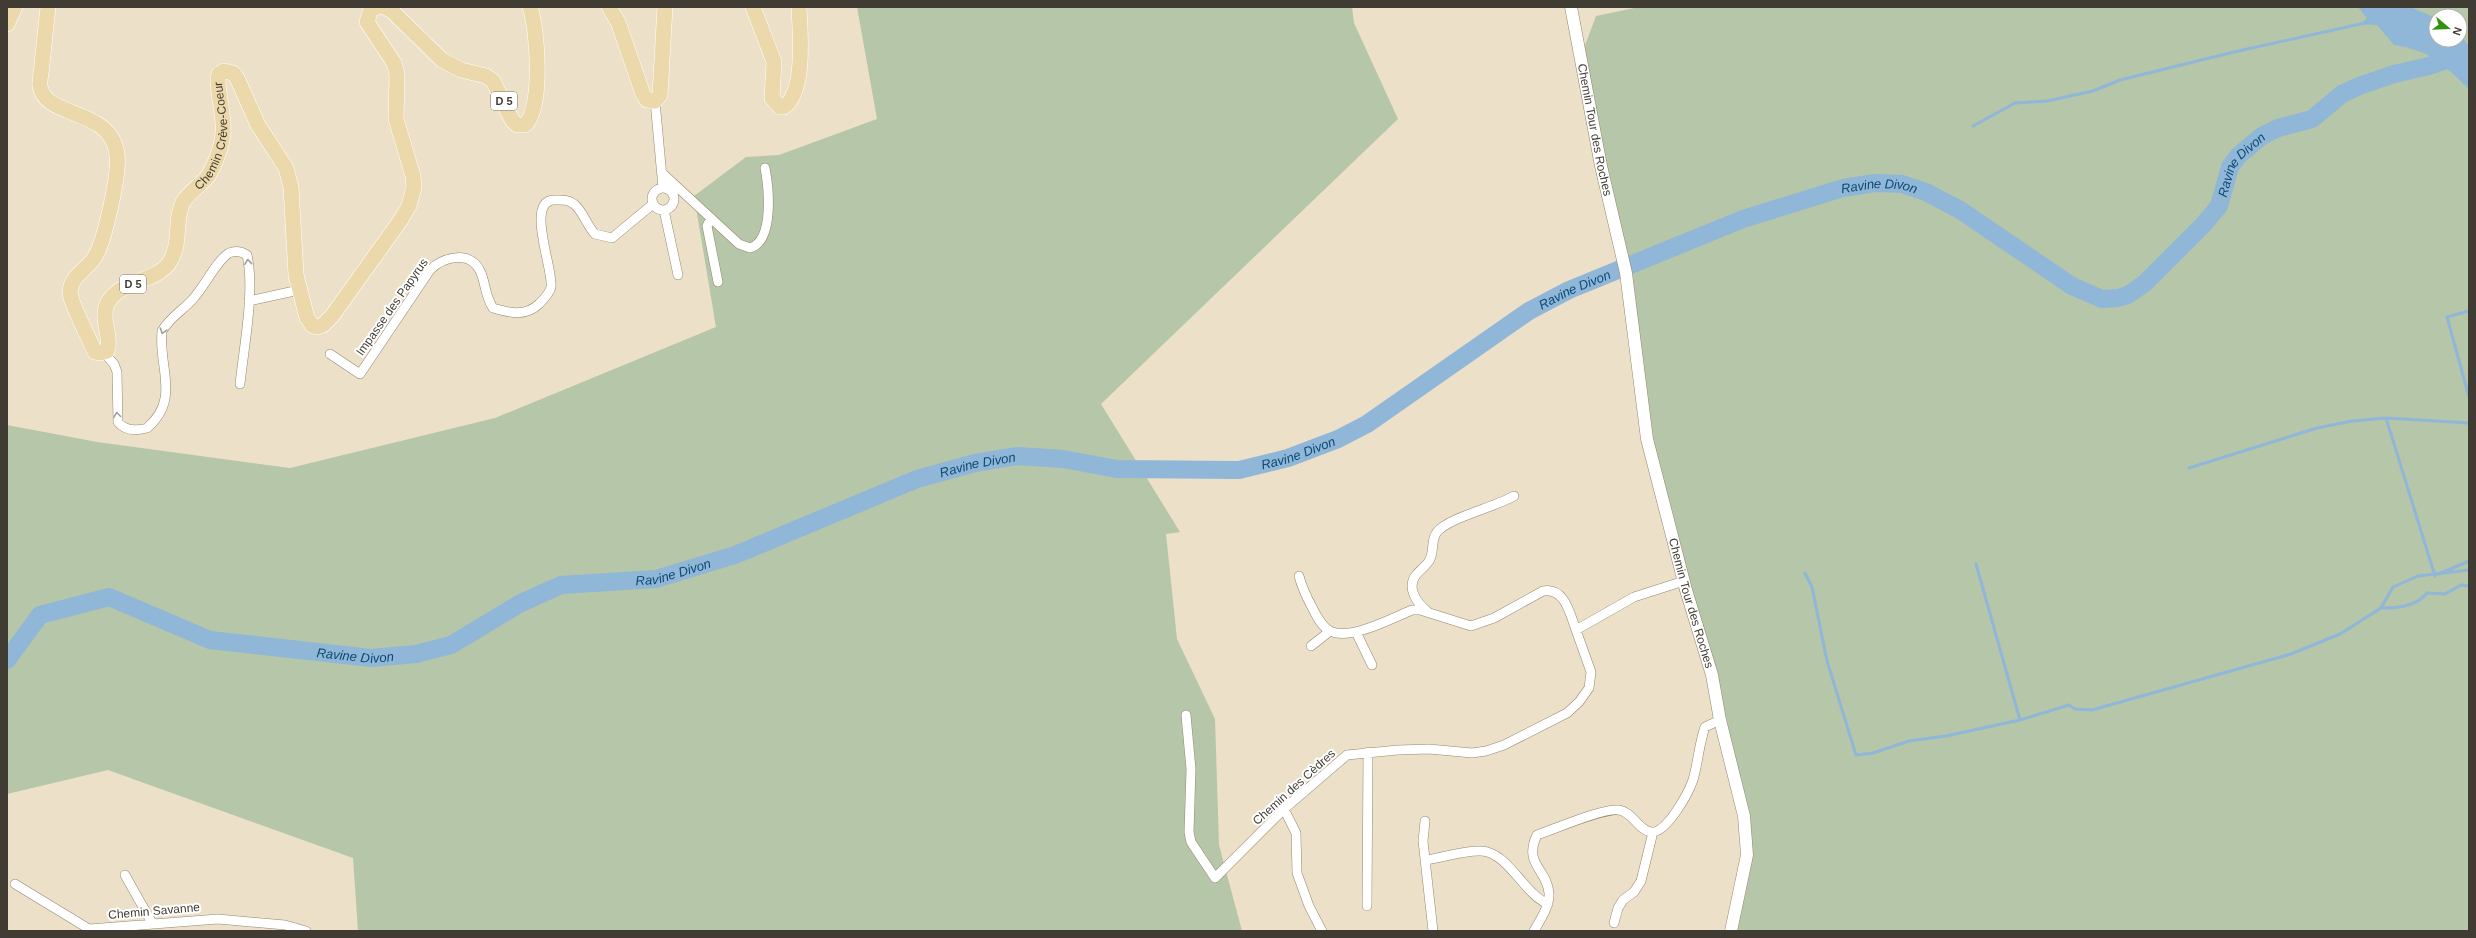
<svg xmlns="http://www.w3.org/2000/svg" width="2476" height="938" viewBox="0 0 2476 938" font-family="Helvetica,sans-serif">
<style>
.green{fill:#b5c6a9;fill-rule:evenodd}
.water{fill:#90b6d8}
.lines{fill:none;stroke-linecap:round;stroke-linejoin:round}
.stream{stroke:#90b6d8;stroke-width:3}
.river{stroke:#90b6d8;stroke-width:18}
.minor-casing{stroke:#928771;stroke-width:10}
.tertiary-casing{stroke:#928771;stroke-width:13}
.primary-casing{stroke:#fff;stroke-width:16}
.minor{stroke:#fff;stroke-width:9}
.tertiary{stroke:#fff;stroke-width:12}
.primary{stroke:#ecd9ab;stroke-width:15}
.oneway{stroke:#a09e99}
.labels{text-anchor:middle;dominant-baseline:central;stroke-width:4;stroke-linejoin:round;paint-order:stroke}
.shield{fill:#fff;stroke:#7a7670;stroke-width:1}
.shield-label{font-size:11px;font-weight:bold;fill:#413c33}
.street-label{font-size:12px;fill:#413c33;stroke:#fff}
.water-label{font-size:13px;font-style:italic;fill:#0b4a75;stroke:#fff}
</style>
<rect width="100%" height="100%" fill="#ece0c8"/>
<path class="green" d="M857,7H1352L1354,23L1398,119L1101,404L1180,532L1166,534L1177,639L1215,719L1219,845L1242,931H358L353,858L108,770L7,794V425L97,442L290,468L495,418L716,327L694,196L746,157L779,155L877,119Z
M1639,7H2469V931H1731L1747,836L1647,439L1584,48L1596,16ZM2436,16H2460V40H2436Z"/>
<path class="water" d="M2358,7H2410L2436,18V40H2460V35L2469,46V89C2443,64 2432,51 2394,45L2377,25L2361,24L2367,18Z"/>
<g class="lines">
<path class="stream" d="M1973,126L2015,103L2047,101L2093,91L2120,80L2234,52L2365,23
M2469,311L2447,317L2469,397
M2386,418L2435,576
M2189,468L2317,428L2352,421L2386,418L2469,423
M1976,564L2020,720
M1805,573L1812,587L1827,661L1856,755L1873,753L1909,741L1946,736L2020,720L2069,705L2075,709L2092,710L2291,654L2340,634L2381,608L2393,587L2418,576L2469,570
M2439,574L2469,561
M2381,608C2397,608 2416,607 2427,593L2445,594L2461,585L2469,586"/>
<path class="river" id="s1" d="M7,660L40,615L109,597L210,640L371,658L416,654L451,645L519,604L561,585L656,579L735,555L917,479L975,463L1018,456L1063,459L1117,469L1239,470L1288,458L1338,439L1367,424L1529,311L1569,290L1743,219L1843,188L1875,183L1902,184L1926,192L1960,210L2072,286L2102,299L2118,298L2128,295L2145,283L2203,225L2219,206L2230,167L2238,156L2262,136L2278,128L2312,119L2342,94L2359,86L2394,74L2429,66L2463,54"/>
<g class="minor-casing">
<path id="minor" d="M655,101L663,188
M661,172L739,244L750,248C774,241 769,189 765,168
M652 199a11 11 0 1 1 22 0a11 11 0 1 1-22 0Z
M664,210L678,275
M711,218L707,226L718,282
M249,301L299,290
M104,353L114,364L117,372L118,422C125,431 136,431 147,428C181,399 158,367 162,331C170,317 182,311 192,300C204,288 216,261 229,253C236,250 241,251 247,255C255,291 244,346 240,384
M330,354L360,374L430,270C443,257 471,249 481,273C486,285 485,296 493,308C510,313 525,317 539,304C543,300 550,293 551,287C554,271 525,201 554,200C562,200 567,199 574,204C583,211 587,226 595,234L612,238L653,204
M1299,576C1302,588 1307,598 1313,609C1317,617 1322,627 1330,631C1350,641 1392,618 1412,610H1420L1471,626L1494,618L1543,591C1565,587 1570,614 1576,630
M1427,611C1417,603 1406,588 1416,575C1420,570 1426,566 1429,561C1435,552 1430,541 1437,532C1448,518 1495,507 1514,496
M1356,632L1372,665
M1311,646L1330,631
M1186,715L1191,769L1189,832L1191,842L1215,878L1284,809L1347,755L1398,750L1429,749L1472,753L1486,751L1504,745L1567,713L1579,702L1589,688L1591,672L1576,630L1634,597L1684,581
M1284,809L1296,833L1297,873L1309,906L1322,931
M1425,821L1423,841L1433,931
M1426,860C1444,858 1463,850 1481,851C1508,852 1523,893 1548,904
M125,875L152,923
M15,884L89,929L218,919L285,925L306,931
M1367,906L1368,752
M1614,923L1618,908L1623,900L1634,892L1641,881L1653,832
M1534,931C1540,920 1550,906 1549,893C1547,869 1523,864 1537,835C1555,829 1602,808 1619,810C1633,812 1638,830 1651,832C1666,834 1688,794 1693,780C1698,763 1699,744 1705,727L1720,720"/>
</g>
<g class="tertiary-casing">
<g id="tertiary">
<path id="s2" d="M1571,7L1601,166L1626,273L1647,439L1686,590L1712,675L1720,720L1744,816L1747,855L1731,931"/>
</g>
</g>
<g class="primary-casing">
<g id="primary">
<path id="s3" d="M48,7C46,26 44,45 42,64C42,71 39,79 40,86C45,119 111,107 117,154C120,173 105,238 96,255C88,270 70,275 70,293C71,304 90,340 95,352L101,353L107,351L108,347C110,334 102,319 106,307C115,280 154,284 169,263C182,244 174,219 183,202C189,192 201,185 208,176C215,165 222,146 223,133C225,116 215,84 219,74L224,71L233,73L237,78L258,125L286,168L291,187L296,275L307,318L313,326L317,327L323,325L332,316L400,221L409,206L414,187L413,176L396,119L397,74L394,63L367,22L371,9L378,7"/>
<path d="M385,7L392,11L442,60L461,70L486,76L493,81L512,120L517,125H525C543,108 538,31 530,7"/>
<path d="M609,7L618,22L643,94L647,100L655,101L660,95L665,7"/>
<path d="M753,7L774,62L772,98L780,107H784C806,91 800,32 799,7"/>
<path d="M7,24L15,7"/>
</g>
</g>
<use href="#minor" class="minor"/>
<use href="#tertiary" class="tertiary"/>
<use href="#primary" class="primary"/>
</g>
<defs><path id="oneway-chevron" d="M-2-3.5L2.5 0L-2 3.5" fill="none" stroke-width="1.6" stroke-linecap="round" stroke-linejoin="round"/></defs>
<g class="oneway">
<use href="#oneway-chevron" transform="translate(248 262) rotate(-96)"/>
<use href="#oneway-chevron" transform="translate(163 331) rotate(108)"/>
<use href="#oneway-chevron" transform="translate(117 415) rotate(-98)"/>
</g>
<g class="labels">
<g class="shield">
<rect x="491" y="92" width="26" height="18" rx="3"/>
<rect x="120" y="275" width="26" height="18" rx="3"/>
</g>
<g class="shield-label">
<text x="504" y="101">D 5</text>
<text x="133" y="284">D 5</text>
</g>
<g class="street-label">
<text stroke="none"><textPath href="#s2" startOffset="125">Chemin Tour des Roches</textPath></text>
<text stroke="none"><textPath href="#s3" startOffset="679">Chemin Crève-Coeur</textPath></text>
<text transform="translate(392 307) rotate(-55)">Impasse des Papyrus</text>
<text stroke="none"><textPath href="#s2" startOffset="609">Chemin Tour des Roches</textPath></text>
<text transform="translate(1294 787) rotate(-42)">Chemin des Cèdres</text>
<text transform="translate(154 911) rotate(-5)">Chemin Savanne</text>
</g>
<g class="water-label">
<text stroke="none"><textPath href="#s1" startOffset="2472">Ravine Divon</textPath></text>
<text stroke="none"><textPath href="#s1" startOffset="2015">Ravine Divon</textPath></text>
<text stroke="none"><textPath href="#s1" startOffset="1691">Ravine Divon</textPath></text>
<text stroke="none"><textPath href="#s1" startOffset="1368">Ravine Divon</textPath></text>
<text stroke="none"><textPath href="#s1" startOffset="1043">Ravine Divon</textPath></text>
<text stroke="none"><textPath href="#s1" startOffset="719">Ravine Divon</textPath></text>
<text stroke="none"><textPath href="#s1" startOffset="383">Ravine Divon</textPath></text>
</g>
</g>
<rect width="2476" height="938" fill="none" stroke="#413c33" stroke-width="16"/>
<g transform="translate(2448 28) rotate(109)"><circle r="19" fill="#ffffff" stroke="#b3b1ad"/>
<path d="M0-3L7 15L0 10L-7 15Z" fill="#329210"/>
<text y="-6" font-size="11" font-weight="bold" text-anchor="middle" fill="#413c33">N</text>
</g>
</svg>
